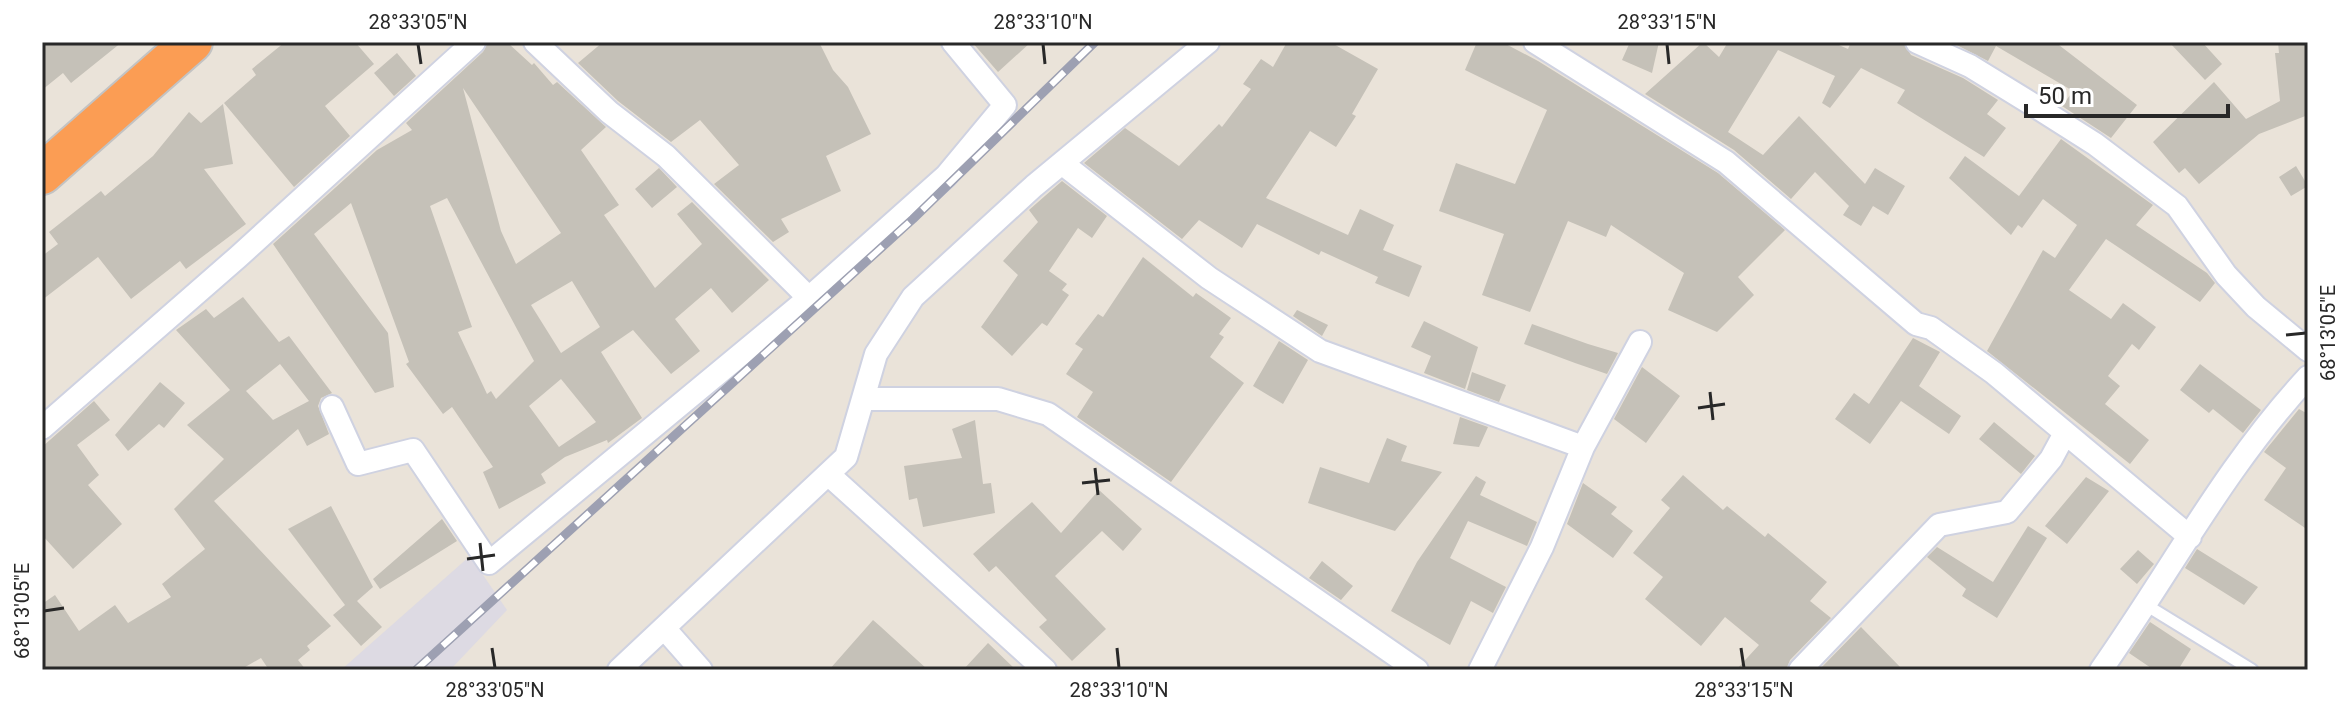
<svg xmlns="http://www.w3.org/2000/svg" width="2350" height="712" viewBox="0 0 2350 712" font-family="Roboto,sans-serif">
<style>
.industrial{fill:#dddae3}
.building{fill:#c5c1b8;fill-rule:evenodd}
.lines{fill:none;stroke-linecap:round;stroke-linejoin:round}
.lane-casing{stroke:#cfd2e1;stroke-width:15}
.street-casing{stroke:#cfd2e1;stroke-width:26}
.highway-casing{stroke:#c3c3c3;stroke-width:44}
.lane{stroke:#fff;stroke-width:11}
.street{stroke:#fff;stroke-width:22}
.highway{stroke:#fb9d54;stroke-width:40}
.rail-casing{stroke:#9da0b2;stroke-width:9}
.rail{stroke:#fff;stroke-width:6;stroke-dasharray:18;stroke-linecap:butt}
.ticks{fill:none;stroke:#282828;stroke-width:3}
.neatline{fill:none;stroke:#282828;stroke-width:3}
.ticks-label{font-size:20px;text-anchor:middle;fill:#282828}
</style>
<rect width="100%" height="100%" fill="#eae3d9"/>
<path class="industrial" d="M470,556L507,610L450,670H341Z"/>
<path class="building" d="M42,42H122L71,83L63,73L42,90Z
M285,42H355L374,64L325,106L350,136L294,187L224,103L256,75L252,69Z
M488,42H507L532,65L534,63L553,85L557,82L606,127L581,150L619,205L604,215L655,288L702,244L677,214L692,202L769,280L732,313L711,288L675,319L700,351L671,374L633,330L601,352L642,418L608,443L607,440L565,457L541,474L546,483L499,509L483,472L493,467L452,407L443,414L406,364L409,362L351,203L314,234L388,333L394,387L375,393L273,244L377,150L412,130L406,123L483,52ZM463,88L561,233L516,264L501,231ZM447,198L534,361L496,399L491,391L487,394L458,332L472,327L430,206ZM572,281L600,327L561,353L531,305ZM561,379L596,422L559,447L529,406Z
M603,42H819L833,70L848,87L871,134L826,156L841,191L781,219L789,232L773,242L714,184L739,165L700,120L671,142L618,101L578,63Z
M972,42H1031L998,72Z
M1287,42H1330L1378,69L1352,114L1356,116L1336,147L1310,131L1266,198L1348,235L1360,209L1394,225L1383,250L1422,266L1409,297L1375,283L1378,277L1321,251L1319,255L1257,224L1242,248L1199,220L1182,239L1084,163L1125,128L1179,166L1219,124L1222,127L1251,89L1243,84L1261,59L1273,67Z
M1477,42H1502L1538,61L1718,173L1785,230L1738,277L1754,295L1717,332L1668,310L1684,273L1611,225L1606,237L1568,221L1530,312L1482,295L1504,234L1439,211L1456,163L1515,184L1547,110L1465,70Z
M1630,42H1659L1652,73L1622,60Z
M1703,42L1719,57L1728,42H1832L1848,49L1851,42H1903L1911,55L1963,78L1998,100L1987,114L2006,128L1984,157L1897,103L1905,90L1861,68L1830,108L1822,103L1835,76L1778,50L1728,132L1763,155L1799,116L1865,184L1875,168L1905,186L1888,215L1873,206L1861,226L1843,215L1849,206L1815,172L1791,199L1734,150L1645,94Z
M1951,42H2055L2137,105L2111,138L2062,106L2073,91L1996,46L1988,61Z
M2169,42H2202L2222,64L2205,80Z
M2278,42H2308V115L2259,134L2199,184L2185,168L2179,173L2153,142L2214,82L2246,119L2280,101L2275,53H2279Z
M397,53L416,76L394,96L374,73Z
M223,104L233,164L204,169L246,224L186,269L180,261L131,299L98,257L42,300V256L58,244L49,232L101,191L105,196L153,156L189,112L201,123Z
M2061,139L2153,205L2136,225L2207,273L2215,283L2200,302L2106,239L2069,290L2111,319L2123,303L2156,327L2139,350L2132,344L2108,376L2120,386L2105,404L2149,440L2130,464L1987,351L2043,250L2055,258L2077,225L2043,199L2022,228L2018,225L2011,235L1949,178L1965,156L2019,196Z
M2296,166L2308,186L2291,196L2279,177Z
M659,168L677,187L652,208L635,189Z
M1062,181L1107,216L1092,238L1078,228L1049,271L1067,284L1062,290L1069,295L1047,326L1042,323L1012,356L981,327L1018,275L1003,261L1038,222L1029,210Z
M1143,257L1193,297L1196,293L1231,318L1219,334L1224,337L1210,357L1244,383L1171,482L1077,417L1093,392L1066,374L1083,349L1075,344L1098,314L1103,317Z
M243,297L279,342L289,336L332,393L321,398L318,406L329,434L307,446L298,429L214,501L331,626L307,646L310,650L298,660L306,670H269L261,658L240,670H42V604L55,595L79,631L115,605L128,623L171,597L162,584L205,549L174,509L224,459L187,425L230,390L176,330L206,309L214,318ZM280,364L309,401L273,420L246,391Z
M1297,310L1328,325L1322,336L1293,316Z
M1424,321L1478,347L1465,389L1424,373L1431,356L1411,347Z
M1532,324L1588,344L1618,353L1607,374L1575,363L1524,344Z
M1913,338L1940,352L1919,386L1961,416L1949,434L1901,401L1870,444L1835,419L1854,393L1869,404Z
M1279,341L1308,360L1283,404L1253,386Z
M2200,364L2261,410L2243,433L2213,409L2209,413L2180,390Z
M1642,367L1680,396L1646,443L1614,419Z
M1472,372L1506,385L1499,402L1467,390Z
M160,382L185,403L164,428L159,424L128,451L115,435Z
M94,401L110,420L77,445L99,475L88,485L122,524L73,569L42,535V447Z
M2299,409L2308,414V530L2264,500L2286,468L2264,452Z
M1460,417L1488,427L1479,447L1453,444Z
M975,420L983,484L991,483L995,513L923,527L917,498L909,500L904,466L962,458L952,429Z
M1994,422L2035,456L2021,474L1979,439Z
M1387,438L1407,446L1401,461L1442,472L1395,531L1308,503L1320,467L1369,483Z
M1683,475L1723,510L1727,506L1765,537L1768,533L1827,582L1810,601L1831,618L1790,660L1786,670H1736L1759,645L1725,617L1701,646L1645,599L1663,577L1633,553L1670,508L1661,500Z
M1476,476L1486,482L1480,495L1537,522L1527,546L1468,521L1450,558L1506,587L1493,613L1471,601L1450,645L1391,611L1417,562Z
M2086,477L2109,491L2067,544L2045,526Z
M1583,483L1617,507L1611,514L1633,531L1613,558L1567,524Z
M1099,490L1142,529L1123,551L1102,531L1055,576L1106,629L1072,661L1039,627L1047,620L996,566L989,572L973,554L1032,502L1061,533Z
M331,506L373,587L357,601L382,627L361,646L333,615L345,605L288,529Z
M442,519L457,541L380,589L373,579Z
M2028,526L2047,538L1997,618L1962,596L1966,589L1927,557L1937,547L1993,582Z
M2197,549L2258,587L2244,605L2185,568Z
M2138,550L2154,564L2137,584L2120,569Z
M1322,561L1353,586L1341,600L1309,578Z
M873,620L881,627L928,670H829Z
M2150,622L2191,649L2178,670H2154L2129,653Z
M1861,627L1903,670H1819Z
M988,643L1016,670H963Z"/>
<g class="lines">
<g class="lane-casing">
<path id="lane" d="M2146,605L2252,670"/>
</g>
<g class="street-casing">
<path id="street" d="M535,42L609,112L666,156L809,298
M1535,42L1726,162L1916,324L1931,328L1994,373L2190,537
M1917,42L1970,66L2035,106L2095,144L2177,206L2226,275L2256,307L2308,350
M1063,164L1209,278L1320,351L1583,447
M863,399H998L1048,414L1417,670
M332,407L358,464L413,450L489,563L809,298L946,176L1005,105L953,42
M42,428L238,257L474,42
M828,474L1045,670
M664,628L701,670
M619,670L846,457L876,354L913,297L1034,186L1208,42
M1480,670L1542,547L1583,447L1640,342
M1800,670L1939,525L2007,512L2051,459L2064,435
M2101,670C2170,572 2226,465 2308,377"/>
</g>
<g class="highway-casing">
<path id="highway" d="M42,174L192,42"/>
</g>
<use href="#lane" class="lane"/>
<use href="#street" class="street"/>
<use href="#highway" class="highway"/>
<g class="rail-casing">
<path id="rail" d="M416,670L913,219L1095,42"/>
</g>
<use href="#rail" class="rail"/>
</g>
<path class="ticks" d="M418,44L421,64M1043,44L1045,64M1667,44L1669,64M2286,335L2306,333M1710,392L1713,420M1698,408L1725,404M1095,468L1098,495M1082,483L1110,480M480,543L483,571M467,559L495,555M44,611L64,608M492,648L495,668M1117,648L1119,668M1741,648L1744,668"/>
<rect width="2350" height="712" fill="none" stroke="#ffffff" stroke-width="88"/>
<path d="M2026 104v12h202v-12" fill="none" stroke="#282828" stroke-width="4"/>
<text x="2038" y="104" font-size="24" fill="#282828" stroke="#ffffff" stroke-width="6" paint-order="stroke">50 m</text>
<rect x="44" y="44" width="2262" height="624" class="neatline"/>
<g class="ticks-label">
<text x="418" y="29">28°33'05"N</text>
<text x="1043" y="29">28°33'10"N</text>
<text x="1667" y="29">28°33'15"N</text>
<text transform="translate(2328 333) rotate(-90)" y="7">68°13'05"E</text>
<text transform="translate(22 611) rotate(-90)" y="7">68°13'05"E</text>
<text x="495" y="697">28°33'05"N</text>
<text x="1119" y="697">28°33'10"N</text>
<text x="1744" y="697">28°33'15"N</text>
</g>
</svg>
